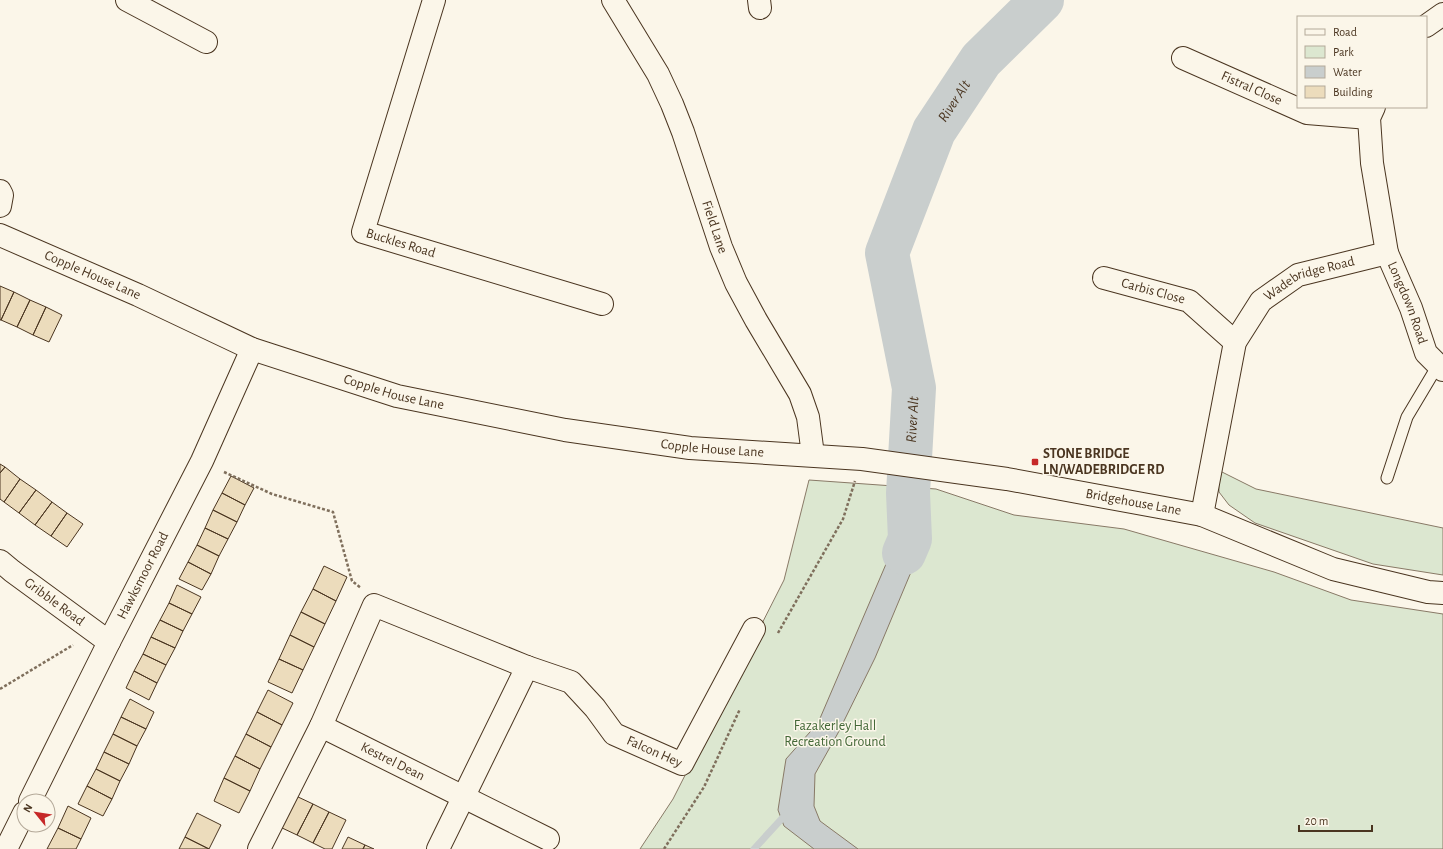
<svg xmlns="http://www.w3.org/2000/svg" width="1443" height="849" viewBox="0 0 1443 849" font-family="'Alegreya Sans',sans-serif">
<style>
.green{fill:#dce7d0;stroke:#887966}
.water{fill:#c9cecd;stroke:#887966}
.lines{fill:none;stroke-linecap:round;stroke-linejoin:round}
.stream{stroke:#c9cecd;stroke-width:7}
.river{stroke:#c9cecd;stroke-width:44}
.building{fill:#ecdcbc;stroke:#4a3520}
.lane-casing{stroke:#4a3520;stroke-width:13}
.street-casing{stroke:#4a3520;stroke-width:24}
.secondary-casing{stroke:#4a3520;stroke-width:24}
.path{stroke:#7f6f5c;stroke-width:2.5;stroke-dasharray:3 2;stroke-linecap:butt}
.lane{stroke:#fbf6e9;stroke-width:11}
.street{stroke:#fbf6e9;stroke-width:22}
.secondary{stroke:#fbf6e9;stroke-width:22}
.poi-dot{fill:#c62828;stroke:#fbf6e9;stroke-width:1.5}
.labels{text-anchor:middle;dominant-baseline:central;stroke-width:3;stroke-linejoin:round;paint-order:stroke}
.street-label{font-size:14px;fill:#4a3520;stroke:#fbf6e9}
.poi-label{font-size:14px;font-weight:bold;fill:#4a3520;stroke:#fbf6e9;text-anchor:start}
.park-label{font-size:14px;fill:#436837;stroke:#fbf6e9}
.water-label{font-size:15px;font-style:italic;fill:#4a3520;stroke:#fbf6e9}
</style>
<rect width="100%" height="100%" fill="#fbf6e9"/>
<path class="green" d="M1218,470L1256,489L1443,528V575L1373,564L1255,523L1229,505L1219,492Z
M809,480L936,489L1014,515L1124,529L1274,572L1351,600L1443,614V849H640L673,799L784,580Z"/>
<path class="water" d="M899,493L922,494L924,541L875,658L838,733L815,774L814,806L820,821L858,849H814L784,826L778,810L786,759L818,723L898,536Z"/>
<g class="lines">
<path class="stream" d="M754,849L788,812"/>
<path class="river" id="s1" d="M904,553L910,539L908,493L914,388L887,253L934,131L981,60L1042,0"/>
</g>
<path class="building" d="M0,286L14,292L1,320H0Z
M14,292L30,300L17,327L1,320Z
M30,300L46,307L33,335L17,327Z
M46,307L62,315L49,342L33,335Z
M0,464L5,467L0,473Z
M5,467L20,479L4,502L0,499V473Z
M231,476L254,488L245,505L222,493Z
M20,479L36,490L19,513L4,502Z
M36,490L52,502L35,525L19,513Z
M222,493L245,505L237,522L213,510Z
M52,502L67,513L51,536L35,525Z
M213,510L237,522L228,539L205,528Z
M67,513L83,524L67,547L51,536Z
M205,528L228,539L219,556L197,545Z
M197,545L219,556L211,574L188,562Z
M188,562L211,574L202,590L179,579Z
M324,566L347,577L336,601L313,589Z
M177,585L201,597L192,614L169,603Z
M313,589L336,601L325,624L301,612Z
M169,603L192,614L183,631L160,620Z
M301,612L325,624L314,647L290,635Z
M160,620L183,631L175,648L151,637Z
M290,635L314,647L303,670L279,659Z
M151,637L175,648L166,665L143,654Z
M143,654L166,665L157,683L134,671Z
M279,659L303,670L292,693L268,682Z
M134,671L157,683L149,700L126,688Z
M268,690L293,703L282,725L257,712Z
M130,699L154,712L146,729L121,717Z
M257,712L282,725L271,747L246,734Z
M121,717L146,729L137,746L113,734Z
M113,734L137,746L129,764L104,752Z
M246,734L271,747L260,769L235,756Z
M104,752L129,764L120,781L96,769Z
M235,756L260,769L250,791L224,778Z
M96,769L120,781L112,799L87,786Z
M224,778L250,791L239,813L214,801Z
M87,786L112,799L103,816L78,804Z
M296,796L313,804L297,835L280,827Z
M313,804L329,812L313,843L297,835Z
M68,806L91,818L81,839L58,828Z
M329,812L346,820L332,849H325L313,843Z
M197,813L221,825L209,849L185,837Z
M58,828L81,839L76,849H47Z
M185,837L209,849H179Z
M348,837L365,845L363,849H342Z
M365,845L374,849H363Z"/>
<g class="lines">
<g class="lane-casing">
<path id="lane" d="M1387,478L1407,417L1438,365"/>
</g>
<g class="street-casing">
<g id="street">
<path d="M127,0L206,42"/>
<path id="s2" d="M434,0L363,232L602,304"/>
<path id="s3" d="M613,0L658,74L672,104L683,132L721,247L736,283L756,320L800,394L808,417L813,455"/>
<path d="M759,0L760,8"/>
<path d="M1426,26L1443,14"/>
<path id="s4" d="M1183,58L1307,113L1369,118"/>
<path d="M0,191L2,195L0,206"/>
<path id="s5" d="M1387,253L1411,308L1426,353L1443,370"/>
<path id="s6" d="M1104,278L1189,301L1235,342"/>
<path id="s7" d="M1202,515L1235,342L1261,301L1298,275L1387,253L1372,163L1369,118L1374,107"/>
<path id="s8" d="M0,561L12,571L109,642"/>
<path id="s9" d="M321,726L548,839"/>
<path id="s10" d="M30,801L109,642L202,461L252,349"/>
<path d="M6,849L24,813"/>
<path id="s11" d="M259,849L321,726L374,605L527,667L571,682L595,708L614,734L682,764L754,629"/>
<path d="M438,849L527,667"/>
</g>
</g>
<g class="secondary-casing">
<g id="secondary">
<path id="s12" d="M0,235L138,295L252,349L397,396L565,430L690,448L862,459L1007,479L1159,507L1202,515L1333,569L1428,592L1443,593"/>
</g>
</g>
<path class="path" d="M224,472L272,494L333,512L352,581L361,588
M778,633L843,519L855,481
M0,689L73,645
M664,849L704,787L740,709"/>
<use href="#lane" class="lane"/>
<use href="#street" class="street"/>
<use href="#secondary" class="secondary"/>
</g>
<rect class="poi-dot" x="1031" y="458" width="8" height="8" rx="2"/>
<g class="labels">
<g class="street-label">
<text stroke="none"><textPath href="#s4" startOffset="75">Fistral Close</textPath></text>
<text stroke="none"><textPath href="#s3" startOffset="250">Field Lane</textPath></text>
<text stroke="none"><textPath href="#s2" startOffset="282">Buckles Road</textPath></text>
<text stroke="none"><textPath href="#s12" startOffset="101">Copple House Lane</textPath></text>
<text stroke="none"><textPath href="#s7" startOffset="279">Wadebridge Road</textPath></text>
<text stroke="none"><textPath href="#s6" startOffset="51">Carbis Close</textPath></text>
<text stroke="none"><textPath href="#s5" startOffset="54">Longdown Road</textPath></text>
<text stroke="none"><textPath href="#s12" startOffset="425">Copple House Lane</textPath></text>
<text stroke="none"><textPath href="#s12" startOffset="749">Copple House Lane</textPath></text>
<text stroke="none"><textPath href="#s12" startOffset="1174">Bridgehouse Lane</textPath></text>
<text stroke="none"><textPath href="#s10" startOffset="252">Hawksmoor Road</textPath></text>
<text stroke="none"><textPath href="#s8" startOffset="68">Gribble Road</textPath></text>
<text stroke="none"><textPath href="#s11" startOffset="593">Falcon Hey</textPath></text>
<text stroke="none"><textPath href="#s9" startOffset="80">Kestrel Dean</textPath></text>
</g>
<g class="poi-label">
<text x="1043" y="454">STONE BRIDGE<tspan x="1043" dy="16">LN/WADEBRIDGE RD</tspan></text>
</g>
<g class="park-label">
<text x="835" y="726">Fazakerley Hall<tspan x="835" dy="16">Recreation Ground</tspan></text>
</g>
<g class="water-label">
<text stroke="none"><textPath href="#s1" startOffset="471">River Alt</textPath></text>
<text stroke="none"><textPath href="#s1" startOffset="135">River Alt</textPath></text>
</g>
</g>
<rect x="1297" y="16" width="130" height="92" fill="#fbf6e9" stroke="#b4a999"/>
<rect x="1305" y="29" width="20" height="6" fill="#fbf6e9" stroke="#b4a999"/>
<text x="1333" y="36" font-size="12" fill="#4a3520">Road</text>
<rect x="1305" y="46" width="20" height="12" fill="#dce7d0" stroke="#b4a999"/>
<text x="1333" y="56" font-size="12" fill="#4a3520">Park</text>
<rect x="1305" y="66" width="20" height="12" fill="#c9cecd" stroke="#b4a999"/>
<text x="1333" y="76" font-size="12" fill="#4a3520">Water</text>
<rect x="1305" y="86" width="20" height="12" fill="#ecdcbc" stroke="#b4a999"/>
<text x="1333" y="96" font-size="12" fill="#4a3520">Building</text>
<g transform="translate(36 813) rotate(300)"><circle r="19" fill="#fbf6e9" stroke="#b4a999"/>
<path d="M0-3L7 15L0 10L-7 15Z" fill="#c62828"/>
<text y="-6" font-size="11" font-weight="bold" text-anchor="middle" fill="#4a3520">N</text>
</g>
<path d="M1299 825v6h73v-6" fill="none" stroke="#4a3520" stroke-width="2"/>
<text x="1305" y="825" font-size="12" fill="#4a3520" stroke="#fbf6e9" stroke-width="3" paint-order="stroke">20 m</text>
</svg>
